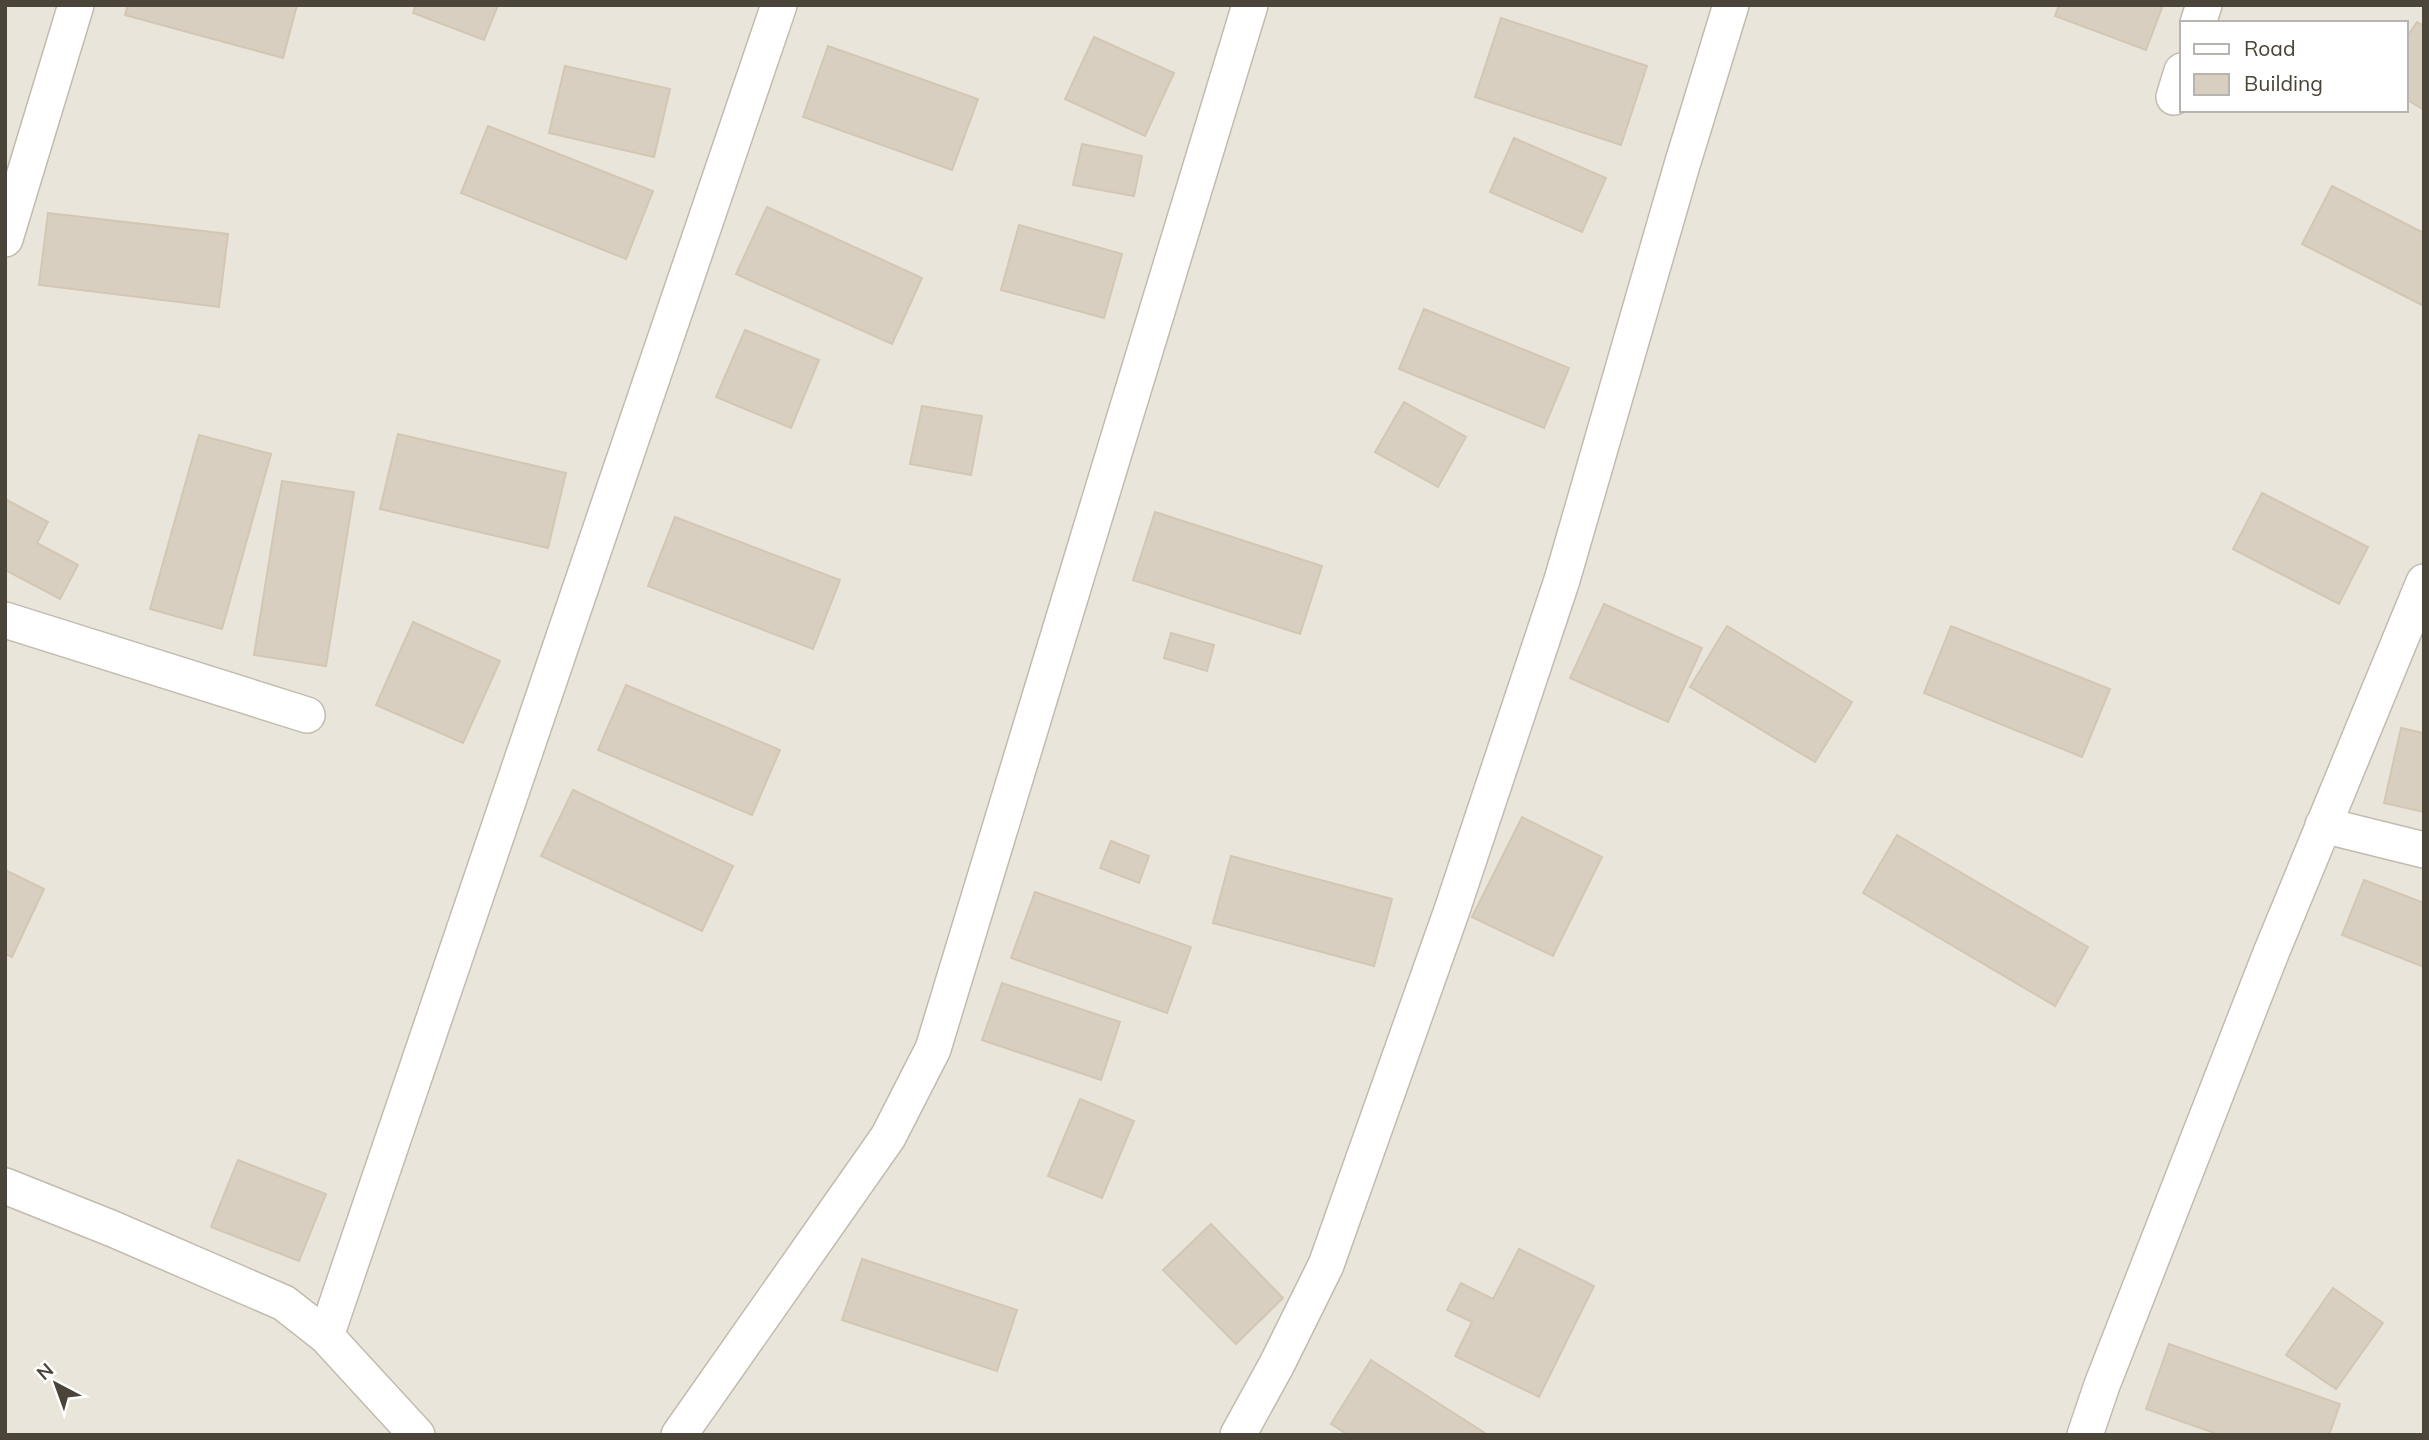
<svg xmlns="http://www.w3.org/2000/svg" width="2429" height="1440" viewBox="0 0 2429 1440" font-family="Mulish,sans-serif">
<style>
.residential{fill:#eae5da;fill-rule:evenodd}
.building{fill:#d8cfc1;stroke:#d3c7b4;stroke-width:2}
.lines{fill:none;stroke-linecap:round;stroke-linejoin:round}
.street-casing{stroke:#c2bbae;stroke-width:38}
.street{stroke:#fff;stroke-width:35}
</style>
<rect width="100%" height="100%" fill="#f6f3ec"/>
<path class="residential" d="M5,5H2424V1435H5ZM2182,23H2406V110H2182Z"/>
<path class="building" d="M128,5H297L283,58L125,15Z
M416,5H498L484,40L413,13Z
M2059,5H2163L2146,50L2055,16Z
M1501,18L1647,66L1621,145L1475,97Z
M2417,22L2424,26V110L2406,99V38Z
M1094,37L1174,73L1145,136L1065,99Z
M828,46L978,99L952,170L803,117Z
M565,66L670,89L654,157L549,133Z
M488,126L653,191L626,259L461,193Z
M1514,138L1606,178L1582,232L1490,192Z
M1082,144L1142,156L1134,196L1073,185Z
M2332,186L2424,233V306L2302,244Z
M767,207L922,278L892,344L736,274Z
M48,213L228,234L219,307L39,285Z
M1019,225L1122,254L1104,318L1001,290Z
M1424,309L1569,368L1544,428L1399,369Z
M745,330L819,360L791,428L716,397Z
M1404,402L1466,437L1438,487L1375,452Z
M922,406L982,416L971,475L910,464Z
M398,434L566,473L548,548L380,509Z
M199,435L271,454L222,629L150,609Z
M282,481L354,492L326,666L254,655Z
M2262,493L2368,547L2339,604L2233,549Z
M5,499L48,522L37,543L78,565L60,599L5,570Z
M1155,512L1322,566L1300,634L1133,580Z
M675,517L840,580L813,649L648,586Z
M1604,604L1702,648L1668,722L1570,678Z
M413,622L500,661L463,743L376,705Z
M1727,626L1852,702L1815,762L1690,687Z
M1951,626L2110,689L2082,757L1924,693Z
M1171,633L1214,645L1207,671L1164,658Z
M626,685L780,750L752,815L598,750Z
M2401,728L2424,733V812L2384,803Z
M573,790L733,866L702,931L541,856Z
M1522,817L1602,857L1553,956L1472,917Z
M1897,835L2088,947L2055,1006L1863,893Z
M1111,841L1149,856L1139,883L1100,868Z
M1231,856L1392,899L1374,966L1213,923Z
M5,870L44,889L12,957L5,954Z
M2364,880L2424,903V967L2342,935Z
M1035,892L1191,947L1167,1013L1011,958Z
M1002,983L1120,1022L1101,1080L982,1040Z
M1080,1099L1134,1121L1102,1198L1048,1176Z
M238,1160L326,1194L299,1261L211,1227Z
M1211,1224L1283,1298L1236,1344L1163,1270Z
M1519,1249L1594,1286L1539,1397L1455,1356L1472,1322L1447,1310L1461,1283L1493,1299Z
M862,1259L1017,1310L997,1371L842,1320Z
M2333,1288L2383,1323L2336,1389L2286,1355Z
M2169,1344L2340,1404L2329,1435H2220L2146,1409Z
M1371,1360L1488,1435H1348L1331,1424Z"/>
<g class="lines">
<g class="street-casing">
<path id="street" d="M2198,23L2204,5
M2174,97L2182,71
M5,239L76,5
M5,620L307,715
M2323,825L2424,850
M5,1186L113,1229L284,1303L326,1336L417,1435
M326,1336L779,5
M679,1435L888,1137L933,1049L1250,5
M1238,1435L1277,1364L1326,1265L1452,910L1562,580L1682,165L1731,5
M2085,1435L2102,1385L2271,953L2424,582"/>
</g>
<use href="#street" class="street"/>
</g>
<rect width="2429" height="1440" fill="none" stroke="#4b4439" stroke-width="14"/>
<rect x="2180" y="21" width="228" height="91" fill="#ffffff" stroke="#b7b4b0" stroke-width="2"/>
<rect x="2194" y="44" width="35" height="10" fill="#ffffff" stroke="#b7b4b0" stroke-width="2"/>
<text x="2244" y="56" font-size="21" fill="#4b4439">Road</text>
<rect x="2194" y="74" width="35" height="21" fill="#d8cfc1" stroke="#b7b4b0" stroke-width="2"/>
<text x="2244" y="91" font-size="21" fill="#4b4439">Building</text>
<g transform="translate(56 1384) rotate(319)" stroke="#ffffff" stroke-width="5" paint-order="stroke">
<path d="M0-5L12 26L0 18L-12 26Z" fill="#4b4439"/>
<text y="-10" font-size="19" font-weight="bold" text-anchor="middle" fill="#4b4439">N</text>
</g>
</svg>
